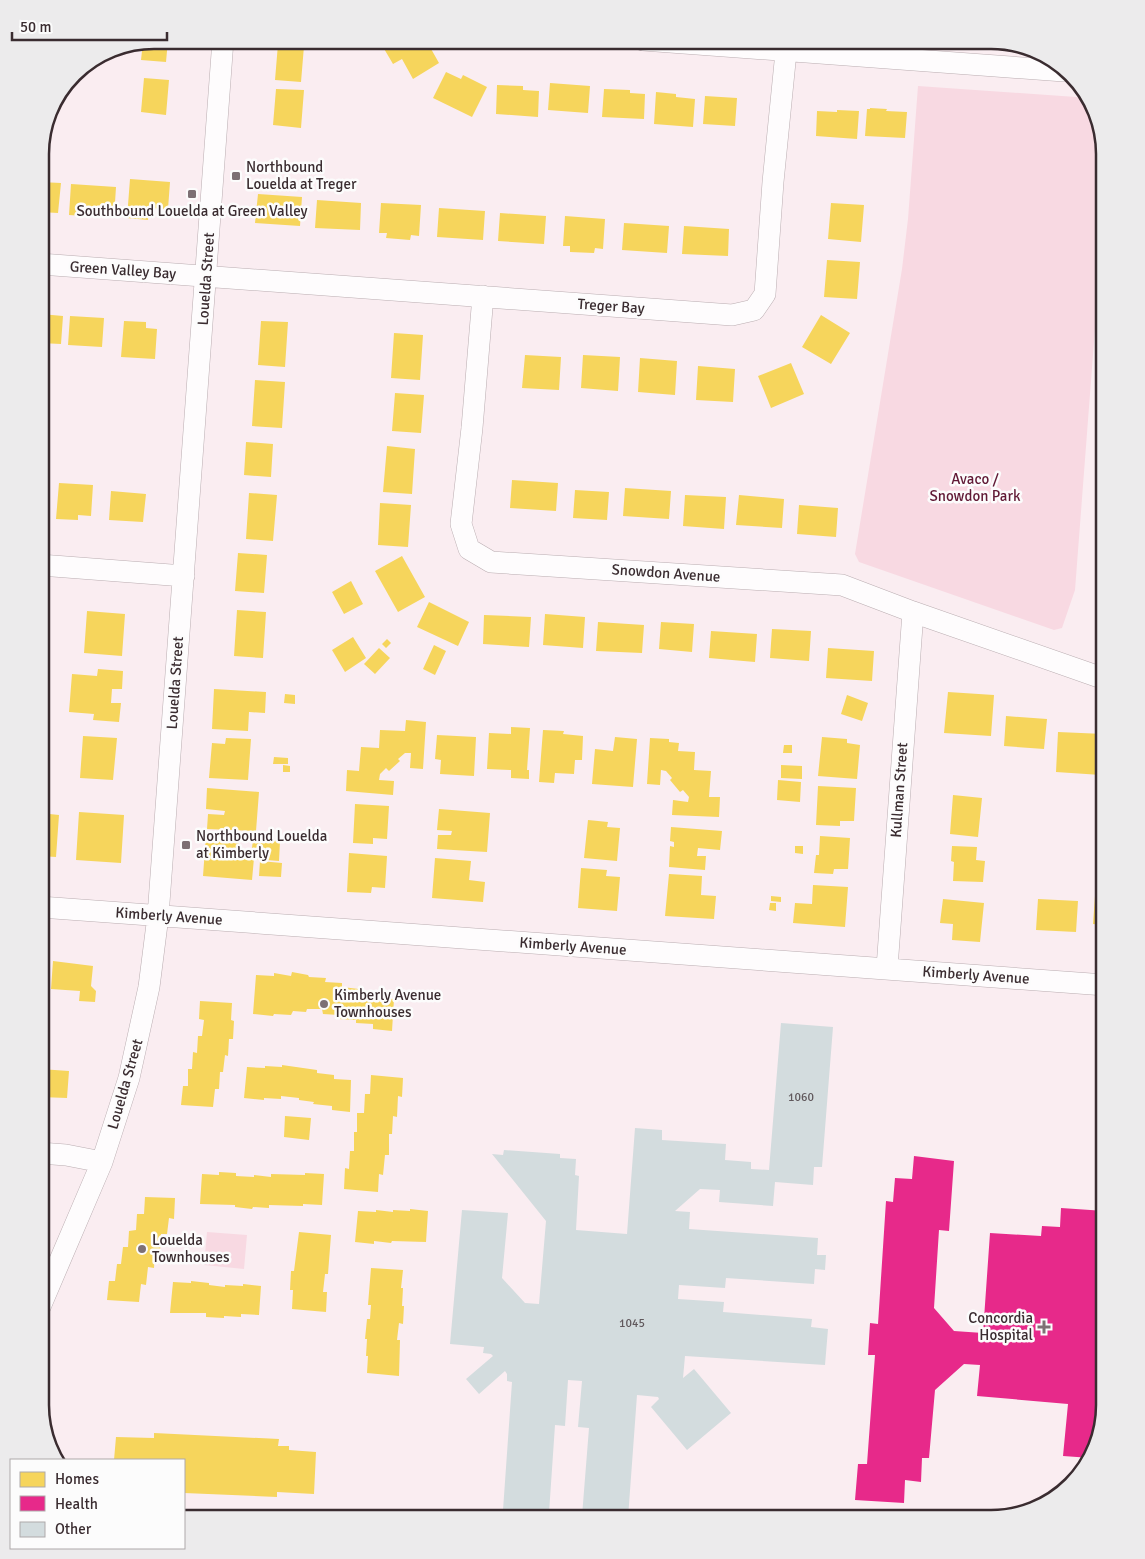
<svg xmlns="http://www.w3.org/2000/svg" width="1145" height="1559" viewBox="0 0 1145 1559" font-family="Signika,sans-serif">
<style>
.green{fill:#f8d9e2}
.homes{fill:#f6d55c}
.health{fill:#e7298a}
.building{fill:#d3dcde}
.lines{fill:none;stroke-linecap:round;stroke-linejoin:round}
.minor-casing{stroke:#baadb1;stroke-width:22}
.minor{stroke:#fefcfd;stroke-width:21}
.poi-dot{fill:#7d7074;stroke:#fcfcfc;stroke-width:2}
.labels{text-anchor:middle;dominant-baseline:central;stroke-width:5;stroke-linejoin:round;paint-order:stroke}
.number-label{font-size:12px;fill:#60585c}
.poi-label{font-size:15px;fill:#3a2c30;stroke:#fcfcfc;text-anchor:start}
.street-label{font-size:15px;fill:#3a2c30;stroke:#fcfcfc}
.park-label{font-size:15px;fill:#611935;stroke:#fcfcfc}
.rim{fill:none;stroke:#3a2c30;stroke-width:2.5}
</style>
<rect width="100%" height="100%" fill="#faedf1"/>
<path class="green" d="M918,86L1090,98L1105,154V198L1075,590L1062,628L1054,630L859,562L855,554L902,269L908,219Z
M40,692L49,693L43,785H40Z
M207,1232L247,1235L244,1269L204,1265Z"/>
<path class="homes" d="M154,40H168L166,62L141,60L143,42Z
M395,40H426L439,63L413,79L402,59L393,64L383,47Z
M278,44L304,46L301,82L275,80Z
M446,72L461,79L463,75L487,87L472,117L433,98Z
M144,78L169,80L166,115L141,112Z
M550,83L590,86L588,113L548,110Z
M497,85L523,86V90L539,91L538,117L496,114Z
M276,89L304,90L301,128L273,125Z
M604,89L630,90V93L645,94L644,119L602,117Z
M656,92L676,94V97L695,99L693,127L654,124Z
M705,96L737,98L735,126L703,124Z
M870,108L887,109L886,111L907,112L905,138L865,136L867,109H870Z
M837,110L859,111L857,139L816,136L817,111L837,112Z
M130,179L170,182L168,209L149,208L148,220L127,218Z
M40,182L61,183L58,213L40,212Z
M71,184L116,187L114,218L69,215Z
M258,194L302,197L300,226L255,223Z
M317,200L361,203L360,230L315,228Z
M381,203L421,205L419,236L411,235L410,240L386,238L387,233H379Z
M831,203L864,205L861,242L828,239Z
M439,208L485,211L483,240L437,237Z
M500,213L546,216L544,244L498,241Z
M565,216L605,219L603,249L595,248L594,253L570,252V246H563Z
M624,223L669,226L667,253L622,250Z
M684,226L729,229L728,256L682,254Z
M827,260L860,262L857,299L824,297Z
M41,314L63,316L61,344L40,343Z
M821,315L850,333L831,364L802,347Z
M70,316L104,318L102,347L68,345Z
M124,321L146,322V328L157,329L155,359L121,357Z
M261,321L288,322L285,367L258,365Z
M394,333L423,335L420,380L391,378Z
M525,355L561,357L559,390L522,388Z
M583,355L620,357L618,391L581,388Z
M640,358L677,361L675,395L638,392Z
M791,363L804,394L771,408L758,376Z
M698,366L735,369L733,402L696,400Z
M255,380L285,382L282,428L252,426Z
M395,393L424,395L421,433L392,431Z
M246,442L273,444L271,477L244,475Z
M387,446L415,449L412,494L383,492Z
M512,480L558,483L556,511L510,508Z
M59,483L93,485L91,516L78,515V520L56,519Z
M40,488H49L46,517H40Z
M625,488L671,491L669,519L623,516Z
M575,490L609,492L607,520L573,518Z
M111,491L146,494L143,522L109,520Z
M249,493L277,495L273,541L246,539Z
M685,495L726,497L724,529L683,526Z
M739,495L784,499L782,528L736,525Z
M380,503L411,505L408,547L378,545Z
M799,505L838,508L836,537L797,534Z
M238,553L267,555L264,593L235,591Z
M402,556L425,597L398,612L375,571Z
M351,581L363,604L344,614L332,592Z
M429,602L469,622L458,646L417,627Z
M237,610L266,612L263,658L234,656Z
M87,611L125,614L122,656L84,653Z
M545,614L585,617L583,648L543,645Z
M484,615L531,617L529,647L483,644Z
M598,622L644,625L642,653L596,651Z
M661,622L694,624L692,652L659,649Z
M772,629L811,631L809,661L770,658Z
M711,631L757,634L755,662L709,658Z
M353,637L366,658L345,672L332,650Z
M387,639L391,643L386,648L382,644Z
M434,645L446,651L435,675L423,669Z
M379,648L390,658L375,674L364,664Z
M828,648L874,651L872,681L826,678Z
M98,669L123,671L122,689H112L111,703H121L119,722L93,720L94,714L69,712L72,674L97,676Z
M214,689L266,692L265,713L249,712L248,731L212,729Z
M948,692L994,695L991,736L944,733Z
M285,694L295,695V704L284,703Z
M847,695L868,703L862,721L841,714Z
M1006,716L1047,719L1044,749L1004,746Z
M406,720L426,722L423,769L410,768L411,753H405L398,759L400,761L389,771L386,768L380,774L379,780L394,781L393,795L346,791L347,770L359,771L361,747L379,748L380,730L405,731Z
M511,727L530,728L527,770H529V779L511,778V770L487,769L489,733L511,734Z
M543,730L564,731L563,734L583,736L582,760H575L574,774L555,773L554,783L539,782Z
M1058,732L1104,734L1101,775L1056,772Z
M437,735L476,737L474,776L440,774L441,760L435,759Z
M83,736L117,738L113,780L80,778Z
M615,737L637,739L633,787L592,784L595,749L613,751Z
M822,737L847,739V743L860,745L857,779L818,776Z
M226,738L251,739L248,780L209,778L212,743L225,744Z
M650,738L669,739V742L679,743L678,751L695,752L694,770L711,771L709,797H720L719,817L672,815L673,800L688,802L689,797L683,790L680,792L670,780L672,778L666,771L661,770L660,785L647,784Z
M784,745H792V753H783Z
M274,757L288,758V764H273Z
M283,765L290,766V772H283Z
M781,765L802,766V779L781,778Z
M778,780L801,782L800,802L777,800Z
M818,786L856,788L854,821H840V826L816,825Z
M207,788L259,792L256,831L207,829L208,814L224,815L225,811L206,809Z
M953,795L982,798L978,837L950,834Z
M355,804L389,806L387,839L373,838V844L353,843Z
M439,809L490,813L487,852L437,849L438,835H451L452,831L437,830Z
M79,812L124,815L121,863L76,860Z
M40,813L59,815L56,857L40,856Z
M588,820L608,822L607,827L620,828L617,861L584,858Z
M671,827L722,831L720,850L698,848L697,856H706L705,870L669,867L670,846L674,847V842L670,841Z
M206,835L239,837L238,857L254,858L252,880L203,876Z
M820,836L850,838L848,869H834L833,874L814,873L816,855H819Z
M253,839L280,841L279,861L254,859L255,857H251Z
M795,846H803V854L795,853Z
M952,846L977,847L976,860L985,861L983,882L953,881L954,862L951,861Z
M349,853L387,856L385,888L372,887L371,893L347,892Z
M435,858L471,861L469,880L485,882L483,902L432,898Z
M260,861L282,863L281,877L259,876Z
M581,868L607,870L606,876L620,877L617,911L578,908Z
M669,874L702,876L701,895L716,896L714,919L665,916Z
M813,885L848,887L845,927L793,923L795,903L812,904Z
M771,896L781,897V902L771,901Z
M1095,896H1105V925L1093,924Z
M943,899L984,903L980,942L952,940L953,924L940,923Z
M1038,899L1078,901L1076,932L1036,930Z
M770,903H776V911L769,910Z
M53,961L93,966L91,986L96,991L95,1002L79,1001L80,991L51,989Z
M292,972L308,975L309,977L326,978L325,982L342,983V987L359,989V991L376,994V997L394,999L392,1031L373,1029V1024L356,1023V1020L339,1019V1015L323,1014L322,1009H307L306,1012L293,1011L291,1015L274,1014L273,1016L253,1014L256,975L274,976V973L291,976Z
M200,1001L232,1003L231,1020L234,1021L233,1039H229L228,1056L225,1055L223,1072H220L219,1089H215L213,1107L181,1105L183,1086H188V1069H192L193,1052L197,1053L198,1036H202L204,1020L199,1019Z
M282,1065L317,1070V1073L334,1075V1079L351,1080L350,1112L332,1110V1106L313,1104L314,1102L299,1100V1098L281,1096V1099L264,1098V1100L244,1098L247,1067L265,1068V1066L282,1067Z
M40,1069L69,1071L67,1098L40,1097Z
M371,1075L403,1078L402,1097L398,1096L397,1117L393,1116L392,1134H389V1155H385L383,1175L379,1174L378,1192L344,1189L345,1168L349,1169L350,1151H354V1132H357V1113H364L365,1094H370Z
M285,1116L311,1118L309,1140L284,1137Z
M219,1172L236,1173V1176L254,1177V1175L271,1177V1174L305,1175V1173L324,1174L322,1205L303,1204V1206L269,1205V1208L253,1207L252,1209L235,1207V1205L200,1204L202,1174L219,1175Z
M145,1197L175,1198L174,1219L169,1218L167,1234H161L160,1251H155L154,1268L148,1267L146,1285L141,1284L139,1302L107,1300L109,1281H115L117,1264H121L123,1247H128L129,1231L136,1230L137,1214H144Z
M410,1209L428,1211L426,1242L392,1241L391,1243L374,1241V1244L355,1242L358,1211L376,1212V1210L393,1212V1210L410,1211Z
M299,1232L331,1235L328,1274H325L323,1292H327L326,1312L292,1309L293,1290H290L291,1271H294Z
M371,1268L403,1270L401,1288H403L402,1306H404L403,1324L399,1323L397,1340H400L399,1376L367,1373L368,1356H366L367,1339H365L367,1319H370L371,1305H368Z
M191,1281L209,1283V1285L225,1287V1285L243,1286V1284L261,1286L259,1315L241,1314V1317L224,1316V1318L206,1317V1313H170L173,1282L191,1283Z
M154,1433L279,1439L278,1446H289V1450L316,1452L314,1494L277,1492V1497L184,1493V1460H114L116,1437L154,1438Z"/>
<path class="health" d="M914,1156L954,1161L949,1231L939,1230L934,1308L954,1331L983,1333L990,1233L1041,1236L1042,1226L1060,1227L1061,1208L1105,1211V1406L1103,1414H1101L1091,1458L1063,1456L1068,1404L977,1396L980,1365L964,1364L935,1390L929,1458H922L921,1482L905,1480L904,1503L855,1500L858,1464H867L875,1355H868L870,1323L878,1324L886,1201L893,1202L895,1178L912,1179Z"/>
<path class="building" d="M781,1023L833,1027L822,1167H814L813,1185L775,1182L773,1206L719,1202L720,1190L700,1189L675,1211L690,1212L689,1229L818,1238L817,1255H826L825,1270L815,1269L814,1284L726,1278L725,1288L679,1285L678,1299L724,1302L723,1312L812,1319L811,1327L828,1329L825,1365L685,1356L683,1378L694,1369L731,1413L687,1450L651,1407L659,1399L658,1397L637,1395L628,1518L598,1519V1517L582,1516L589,1428L578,1427L582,1381L568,1380L565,1426L555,1425L549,1513L533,1512L532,1519H517L518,1511L503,1510L512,1382L507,1381V1374L505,1371L479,1394L466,1379L493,1356L491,1354L483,1353L484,1347L450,1344L462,1210L508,1213L502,1278L525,1303L539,1304L546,1221L492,1154L503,1155L504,1150L560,1154V1158L576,1159L575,1175L579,1176L576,1230L627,1234L635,1128L662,1130V1140L726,1144L725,1160L751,1162V1169L769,1170Z"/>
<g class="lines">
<g class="minor-casing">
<path id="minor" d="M643,40L1064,71
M40,264L732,315L754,310L765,294L773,182L786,52
M483,296L472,428L461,524L469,549L491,562L842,585L913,612L1105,679
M40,565L184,576
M40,907L1105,985
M887,968L913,612
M40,1153L66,1155L102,1162
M40,1307L102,1162L129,1078L149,987L158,916L223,40"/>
</g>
<use href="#minor" class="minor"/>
</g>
<g class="poi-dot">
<rect x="231" y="171" width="10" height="10" rx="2.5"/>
<rect x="187" y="189" width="10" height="10" rx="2.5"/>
<rect x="181" y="840" width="10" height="10" rx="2.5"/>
<circle cx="324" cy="1004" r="5"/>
<circle cx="142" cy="1249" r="5"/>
<path d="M1041.5 1319.5h5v5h5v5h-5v5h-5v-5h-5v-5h5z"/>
</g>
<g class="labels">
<g class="number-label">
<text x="801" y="1097">1060</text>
<text x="632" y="1323">1045</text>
</g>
<g class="poi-label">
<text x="246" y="167">Northbound<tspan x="246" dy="17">Louelda at Treger</tspan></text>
<text x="192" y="211" text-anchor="middle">Southbound Louelda at Green Valley</text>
<text x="196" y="836">Northbound Louelda<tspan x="196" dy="17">at Kimberly</tspan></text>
<text x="334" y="995">Kimberly Avenue<tspan x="334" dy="17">Townhouses</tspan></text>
<text x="152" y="1240">Louelda<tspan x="152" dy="17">Townhouses</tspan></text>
<text x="1033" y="1318" text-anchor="end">Concordia<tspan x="1033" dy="17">Hospital</tspan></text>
</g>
<g class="street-label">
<text transform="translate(123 270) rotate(4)">Green Valley Bay</text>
<text transform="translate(206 279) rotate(-86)">Louelda Street</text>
<text transform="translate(611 306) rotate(4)">Treger Bay</text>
<text transform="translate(666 573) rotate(4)">Snowdon Avenue</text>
<text transform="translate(175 683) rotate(-86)">Louelda Street</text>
<text transform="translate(899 790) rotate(-86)">Kullman Street</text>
<text transform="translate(169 916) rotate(4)">Kimberly Avenue</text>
<text transform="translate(573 946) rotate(4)">Kimberly Avenue</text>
<text transform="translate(976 975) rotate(4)">Kimberly Avenue</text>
<text transform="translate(125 1084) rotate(-74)">Louelda Street</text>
</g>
<g class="park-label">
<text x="975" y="479">Avaco /<tspan x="975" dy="17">Snowdon Park</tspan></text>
</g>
</g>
<path d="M0 0H1145V1559H0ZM154 49H991A105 105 0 0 1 1096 154V1405A105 105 0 0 1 991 1510H154A105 105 0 0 1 49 1405V154A105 105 0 0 1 154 49Z" fill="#ecebec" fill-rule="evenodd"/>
<path class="rim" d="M154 49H991A105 105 0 0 1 1096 154V1405A105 105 0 0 1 991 1510H154A105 105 0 0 1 49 1405V154A105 105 0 0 1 154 49Z"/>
<rect x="10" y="1459" width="175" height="90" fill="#fcfcfc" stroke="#aea9aa"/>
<rect x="20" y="1472" width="25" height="15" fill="#f6d55c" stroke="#aea9aa"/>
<text x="55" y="1484" font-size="15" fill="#3a2c30">Homes</text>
<rect x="20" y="1496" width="25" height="15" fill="#e7298a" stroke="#aea9aa"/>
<text x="55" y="1509" font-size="15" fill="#3a2c30">Health</text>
<rect x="20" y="1522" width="25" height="15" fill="#d3dcde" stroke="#aea9aa"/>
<text x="55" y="1534" font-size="15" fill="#3a2c30">Other</text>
<path d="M12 32v8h155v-8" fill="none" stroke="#3a2c30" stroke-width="2.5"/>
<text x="20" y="32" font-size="15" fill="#3a2c30" stroke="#fcfcfc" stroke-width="4" paint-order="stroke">50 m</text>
</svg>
